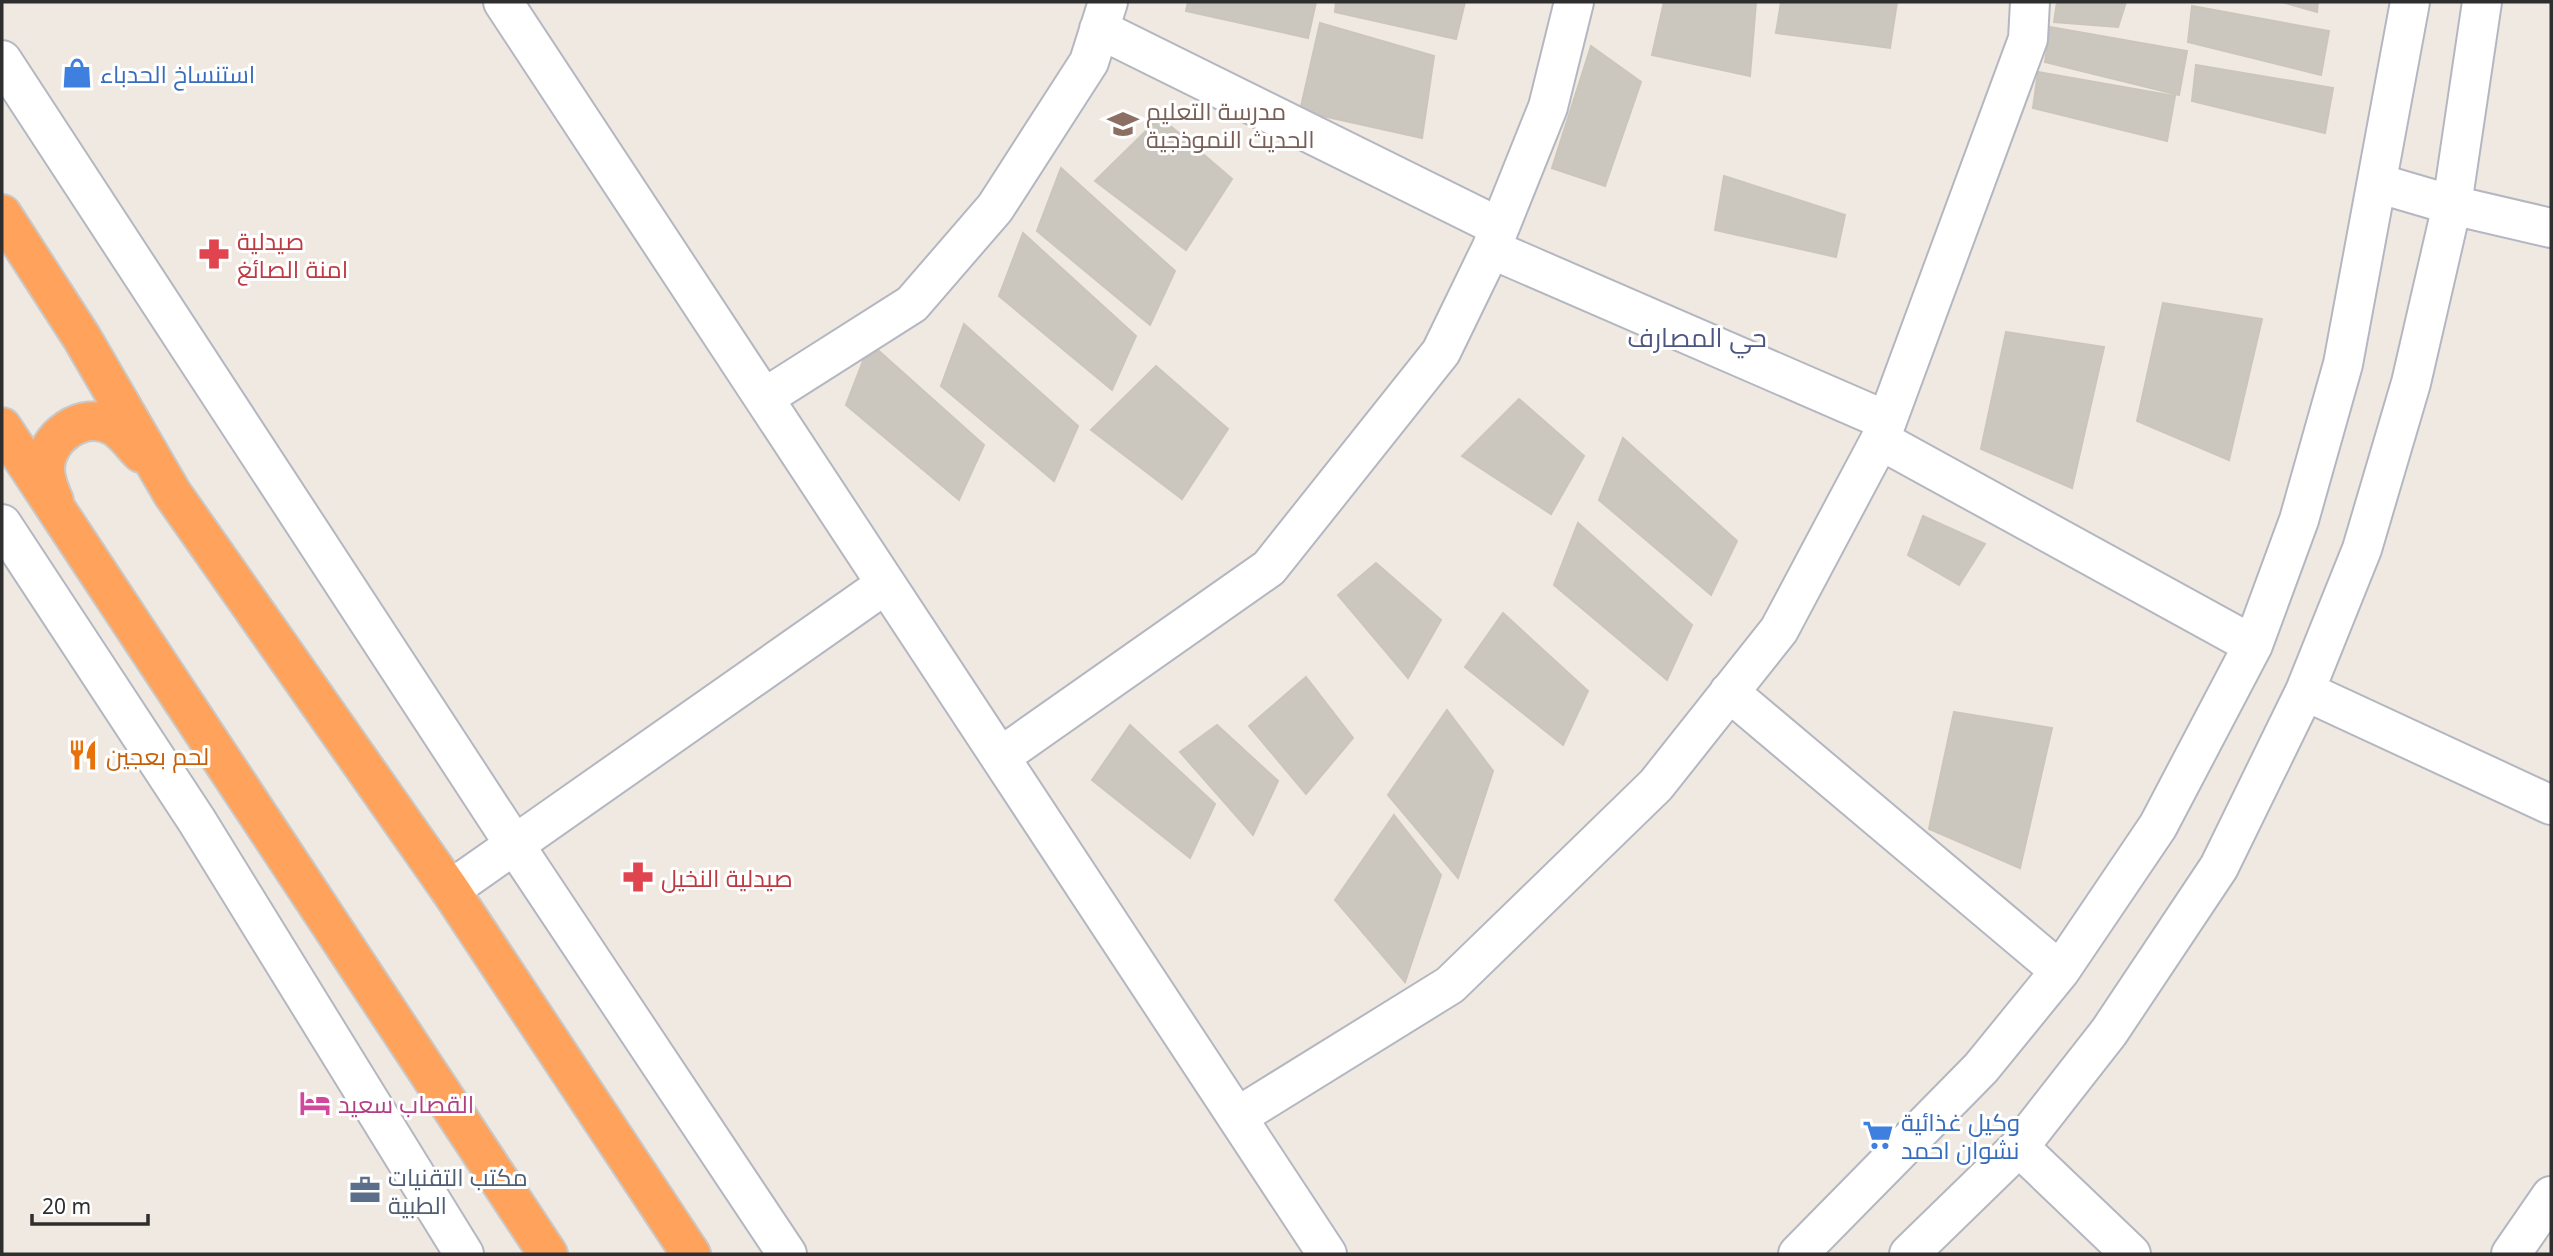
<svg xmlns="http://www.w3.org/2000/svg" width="2553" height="1256" viewBox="0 0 2553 1256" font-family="'Noto Sans',Cairo,sans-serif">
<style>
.building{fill:#cbc7bf;stroke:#cbc5ba;stroke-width:2}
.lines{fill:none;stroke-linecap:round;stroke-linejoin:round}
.minor-casing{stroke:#b4b7c1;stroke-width:42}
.highway-casing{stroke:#c9c9c9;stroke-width:42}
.minor{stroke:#fff;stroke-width:38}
.highway{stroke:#ffa35c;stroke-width:38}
.labels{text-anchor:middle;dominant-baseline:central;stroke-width:6;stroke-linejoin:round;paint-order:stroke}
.shop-label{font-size:24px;fill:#366cbe;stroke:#fff;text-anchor:start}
.education-label{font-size:24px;fill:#785e54;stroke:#fff;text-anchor:start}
.health-label{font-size:24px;fill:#be3a42;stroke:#fff;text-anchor:start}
.food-label{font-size:24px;fill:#c56008;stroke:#fff;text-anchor:start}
.hotel-label{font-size:24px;fill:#b23c85;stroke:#fff;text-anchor:start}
.service-label{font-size:24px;fill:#4e5e75;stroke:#fff;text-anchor:start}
.neighbourhood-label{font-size:26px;fill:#4d5680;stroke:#fff}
</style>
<rect width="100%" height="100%" fill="#efe9e1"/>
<path class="building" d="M1188,2H1316L1308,38L1186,11Z
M1336,2H1465L1456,39L1335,12Z
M1664,2H1756L1750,76L1652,55Z
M1781,2H1897L1890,48L1776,33Z
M2057,2H2126L2118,27L2054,22Z
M2282,2H2318L2317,12Z
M2192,6L2329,31L2321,75L2188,42Z
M1320,23L1434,56L1422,138L1300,111Z
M2050,27L2187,51L2179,95L2045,62Z
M1591,46L1641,82L1605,186L1552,168Z
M2196,65L2333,88L2325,133L2192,101Z
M2038,72L2175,96L2167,141L2033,108Z
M1160,117L1232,179L1186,250L1095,181Z
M1061,168L1175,271L1150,325L1037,231Z
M1724,176L1845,215L1836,257L1715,230Z
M1023,233L1136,336L1112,390L999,296Z
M2163,303L2262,319L2229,460L2137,421Z
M964,324L1078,426L1054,481L941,386Z
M2006,332L2104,347L2072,488L1981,449Z
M870,343L984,445L959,500L846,405Z
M1156,366L1228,429L1182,499L1091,430Z
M1519,399L1584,456L1551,514L1462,456Z
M1623,438L1737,541L1711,595L1599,500Z
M1923,516L1985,544L1959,585L1908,555Z
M1578,523L1692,625L1667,680L1554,585Z
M1376,563L1441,620L1408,678L1338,595Z
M1503,613L1588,691L1563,745L1465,667Z
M1306,677L1353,738L1306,794L1249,726Z
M1447,710L1493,771L1458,878L1388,795Z
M1954,712L2052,728L2020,868L1929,829Z
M1130,725L1215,804L1190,858L1092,780Z
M1217,725L1278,781L1253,835L1180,752Z
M1394,815L1441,875L1405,982L1335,900Z"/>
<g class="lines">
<g class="minor-casing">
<path id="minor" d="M503,2L1327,1254
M1099,29L1499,227
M2,60L514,844L787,1254
M2377,183L2452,205L2551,228
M1491,249L1885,420
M764,398L912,304L995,208L1089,62L1108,2
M1880,440L2253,645
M2,524L197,821L464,1254
M2305,691L2551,805
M1729,692L2060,971
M1000,757L1269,568L1441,352L1491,249L1548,107L1574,2
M450,890L886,584
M1237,1117L1450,985L1656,785L1779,630L1880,440L2028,39L2030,2
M2019,1147L2131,1254
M1798,1254L1981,1068L2060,971L2158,826L2253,645L2299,520L2343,364L2410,2
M1909,1254L2019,1147L2109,1032L2219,867L2305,691L2362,549L2411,383L2452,205L2482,2
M2511,1254L2551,1196"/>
</g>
<g class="highway-casing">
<path id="highway" d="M2,214L82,338L172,493L450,890L691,1254
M2,427L548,1254
M54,501C50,492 45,479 45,469C45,437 83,410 113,426C123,431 133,445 141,453"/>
</g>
<use href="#minor" class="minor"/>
<use href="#highway" class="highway"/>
</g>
<defs>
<g id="shop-bare" transform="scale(2.415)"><path d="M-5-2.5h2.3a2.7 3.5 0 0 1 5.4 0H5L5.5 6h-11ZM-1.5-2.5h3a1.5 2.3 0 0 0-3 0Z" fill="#3f7fe0" stroke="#fff" stroke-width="2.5" paint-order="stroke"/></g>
<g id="school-bare" transform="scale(2.415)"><path d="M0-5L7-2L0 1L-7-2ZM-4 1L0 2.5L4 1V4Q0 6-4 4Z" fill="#8d6e63" stroke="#fff" stroke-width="2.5" paint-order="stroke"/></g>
<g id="pharmacy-bare" transform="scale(2.415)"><path d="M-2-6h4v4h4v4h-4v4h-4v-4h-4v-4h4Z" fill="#e0444e" stroke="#fff" stroke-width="2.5" paint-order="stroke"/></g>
<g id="restaurant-bare" transform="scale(2.415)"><path d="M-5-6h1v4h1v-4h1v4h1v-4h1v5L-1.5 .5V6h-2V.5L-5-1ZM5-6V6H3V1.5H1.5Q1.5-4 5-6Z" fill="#e8710a" stroke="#fff" stroke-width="2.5" paint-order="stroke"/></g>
<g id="hotel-bare" transform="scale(2.415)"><path d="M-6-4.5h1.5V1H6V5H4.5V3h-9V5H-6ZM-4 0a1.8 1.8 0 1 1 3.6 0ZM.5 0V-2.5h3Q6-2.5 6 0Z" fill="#d1479c" stroke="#fff" stroke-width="2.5" paint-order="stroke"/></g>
<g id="supermarket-bare" transform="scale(2.415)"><path d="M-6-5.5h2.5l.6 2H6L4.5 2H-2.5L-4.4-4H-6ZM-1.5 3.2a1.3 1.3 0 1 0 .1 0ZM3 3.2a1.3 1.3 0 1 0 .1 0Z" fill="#3f7fe0" stroke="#fff" stroke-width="2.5" paint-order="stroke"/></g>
<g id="office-bare" transform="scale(2.415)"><path d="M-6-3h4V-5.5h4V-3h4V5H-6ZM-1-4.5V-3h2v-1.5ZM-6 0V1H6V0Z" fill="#5c6f8a" stroke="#fff" stroke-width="2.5" paint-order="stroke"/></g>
</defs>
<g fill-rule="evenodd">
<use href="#shop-bare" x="77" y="73"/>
<use href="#school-bare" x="1123" y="124"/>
<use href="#pharmacy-bare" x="214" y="254"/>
<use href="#restaurant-bare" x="83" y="755"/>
<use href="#pharmacy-bare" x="638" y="877"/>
<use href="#hotel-bare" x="315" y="1103"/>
<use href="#supermarket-bare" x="1878" y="1135"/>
<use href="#office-bare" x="365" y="1190"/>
</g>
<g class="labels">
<g class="shop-label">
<text x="100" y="73">استنساخ الحدباء</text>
<text x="1901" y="1121">وكيل غذائية<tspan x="1901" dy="28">نشوان احمد</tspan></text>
</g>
<g class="education-label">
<text x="1146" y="110">مدرسة التعليم<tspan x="1146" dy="28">الحديث النموذجية</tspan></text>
</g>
<g class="health-label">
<text x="237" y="240">صيدلية<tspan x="237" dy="28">امنة الصائغ</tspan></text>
<text x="661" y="877">صيدلية النخيل</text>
</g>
<g class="food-label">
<text x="106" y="755">لحم بعجين</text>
</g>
<g class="hotel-label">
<text x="338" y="1103">القصاب سعيد</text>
</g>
<g class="service-label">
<text x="388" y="1176">مكتب التقنيات<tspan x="388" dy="28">الطبية</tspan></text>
</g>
<g class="neighbourhood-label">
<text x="1697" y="337">حي المصارف</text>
</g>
</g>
<rect width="2553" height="1256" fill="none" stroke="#2e2e2e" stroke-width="7"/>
<path d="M32 1214v10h116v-10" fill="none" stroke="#2e2e2e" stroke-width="3.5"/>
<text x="42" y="1214" font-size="21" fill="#2e2e2e" stroke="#ffffff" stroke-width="5" paint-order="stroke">20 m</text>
</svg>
